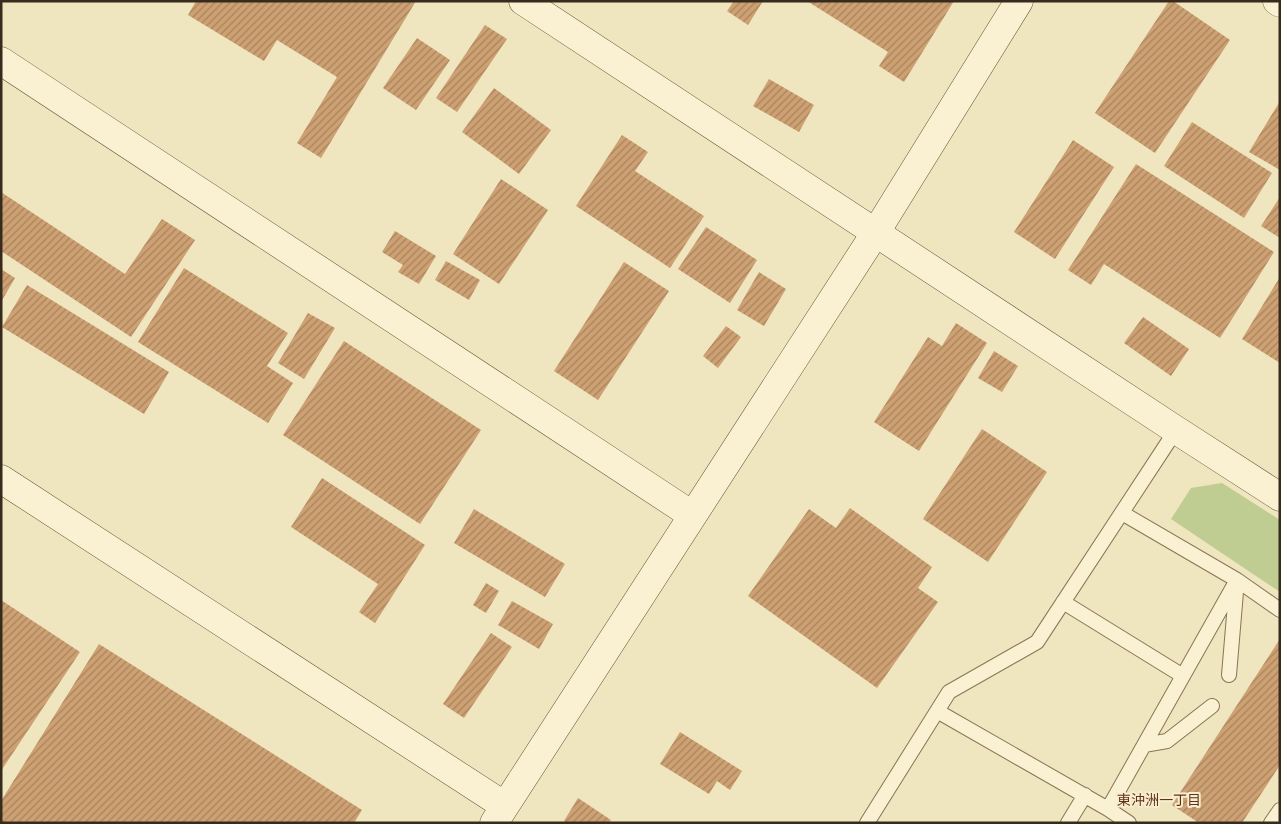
<svg xmlns="http://www.w3.org/2000/svg" width="1281" height="824" viewBox="0 0 1281 824" font-family="Bitter,'Noto Sans JP',serif">
<style>
.park{fill:#c0cd92}
.building{fill:url(#building-hatch)}
.lines{fill:none;stroke-linecap:round;stroke-linejoin:round}
.lane-casing{stroke:#877557;stroke-width:16}
.street-casing{stroke:#877557;stroke-width:29}
.secondary-casing{stroke:#69563a;stroke-width:29}
.lane{stroke:#f9f1d1;stroke-width:14}
.street{stroke:#f9f1d1;stroke-width:28}
.secondary{stroke:#f9f1d1;stroke-width:28}
.labels{text-anchor:middle;dominant-baseline:central;stroke-width:4;stroke-linejoin:round;paint-order:stroke}
.neighbourhood-label{font-size:14px;fill:#64301a;stroke:#f6eece}
</style>
<defs>
<pattern id="building-hatch" width="6" height="6" patternUnits="userSpaceOnUse" patternTransform="scale(1.25)"><rect width="6" height="6" fill="#cea173"/><path d="M-1 1l2-2M0 6l6-6M5 7l2-2" fill="none" stroke="#a8835e"/></pattern>
</defs>
<rect width="100%" height="100%" fill="#efe5be"/>
<path class="park" d="M1222,483L1280,520V592L1171,519L1191,488Z"/>
<path class="building" d="M196,1H416L321,158L297,143L337,77L277,40L264,61L188,15Z
M734,1H763L748,25L727,11Z
M807,1H954L904,82L879,66L888,52Z
M1169,1H1173L1230,40L1155,153L1095,113Z
M485,25L507,39L457,112L436,98Z
M417,38L450,60L416,110L383,88Z
M769,79L814,105L799,132L753,106Z
M494,88L551,130L519,174L462,132Z
M1280,101V170L1249,152Z
M1192,122L1272,173L1244,218L1164,166Z
M622,135L648,152L635,171L704,216L670,268L576,206Z
M1073,140L1114,167L1055,259L1014,232Z
M1136,164L1274,252L1220,338L1104,264L1091,285L1068,270Z
M501,179L548,210L499,284L453,254Z
M1,192L125,274L162,219L195,240L131,337L1,251Z
M1280,197V238L1261,226Z
M706,227L757,260L730,303L678,269Z
M395,231L436,256L419,284L398,272L403,265L382,252Z
M446,261L480,280L469,300L435,280Z
M624,262L669,291L598,400L554,371Z
M184,268L288,333L267,366L293,383L268,423L138,342Z
M1,269L15,278L1,302Z
M759,272L786,289L764,326L737,310Z
M1280,277V363L1242,339Z
M27,285L169,372L144,414L2,327Z
M308,313L335,328L304,379L278,363Z
M1143,317L1189,349L1171,376L1124,343Z
M956,323L987,343L919,451L874,422L928,337L942,346Z
M726,326L741,337L718,368L703,356Z
M344,341L481,430L420,524L283,435Z
M994,351L1018,366L1002,392L978,378Z
M982,429L1047,472L988,562L923,519Z
M322,478L425,545L375,623L359,612L378,584L291,527Z
M850,508L932,567L918,588L938,602L877,688L748,596L809,509L836,528Z
M474,509L565,564L545,597L454,543Z
M486,583L499,591L486,613L473,605Z
M1,600L80,652L1,771Z
M512,601L553,624L539,649L498,625Z
M491,633L512,647L464,718L443,704Z
M1280,639V765L1242,823H1199L1172,805Z
M99,644L362,810L354,823H1V801Z
M680,732L742,771L730,790L717,781L709,794L660,764Z
M578,798L611,820L609,823H567L564,821Z"/>
<g class="lines">
<g class="lane-casing">
<path id="lane" d="M1063,602L1183,676
M1229,675L1237,580L1280,610
M937,711L1108,809L1237,580L1122,513
M1144,745L1167,741L1212,706
M1108,809L1129,823
M867,823L949,692L1037,642L1176,430
M1068,823L1085,795
M1271,823L1280,810"/>
</g>
<g class="street-casing">
<path id="street" d="M1277,1L1280,3"/>
</g>
<g class="secondary-casing">
<path id="secondary" d="M523,1L1176,430L1280,497
M1,61L692,515
M1,479L505,806
M494,823L876,232L1019,1"/>
</g>
<use href="#lane" class="lane"/>
<use href="#street" class="street"/>
<use href="#secondary" class="secondary"/>
</g>
<g class="labels">
<g class="neighbourhood-label">
<text x="1159" y="800">東沖洲一丁目</text>
</g>
</g>
<rect width="1281" height="824" fill="none" stroke="#362b1c" stroke-width="5"/>
</svg>
